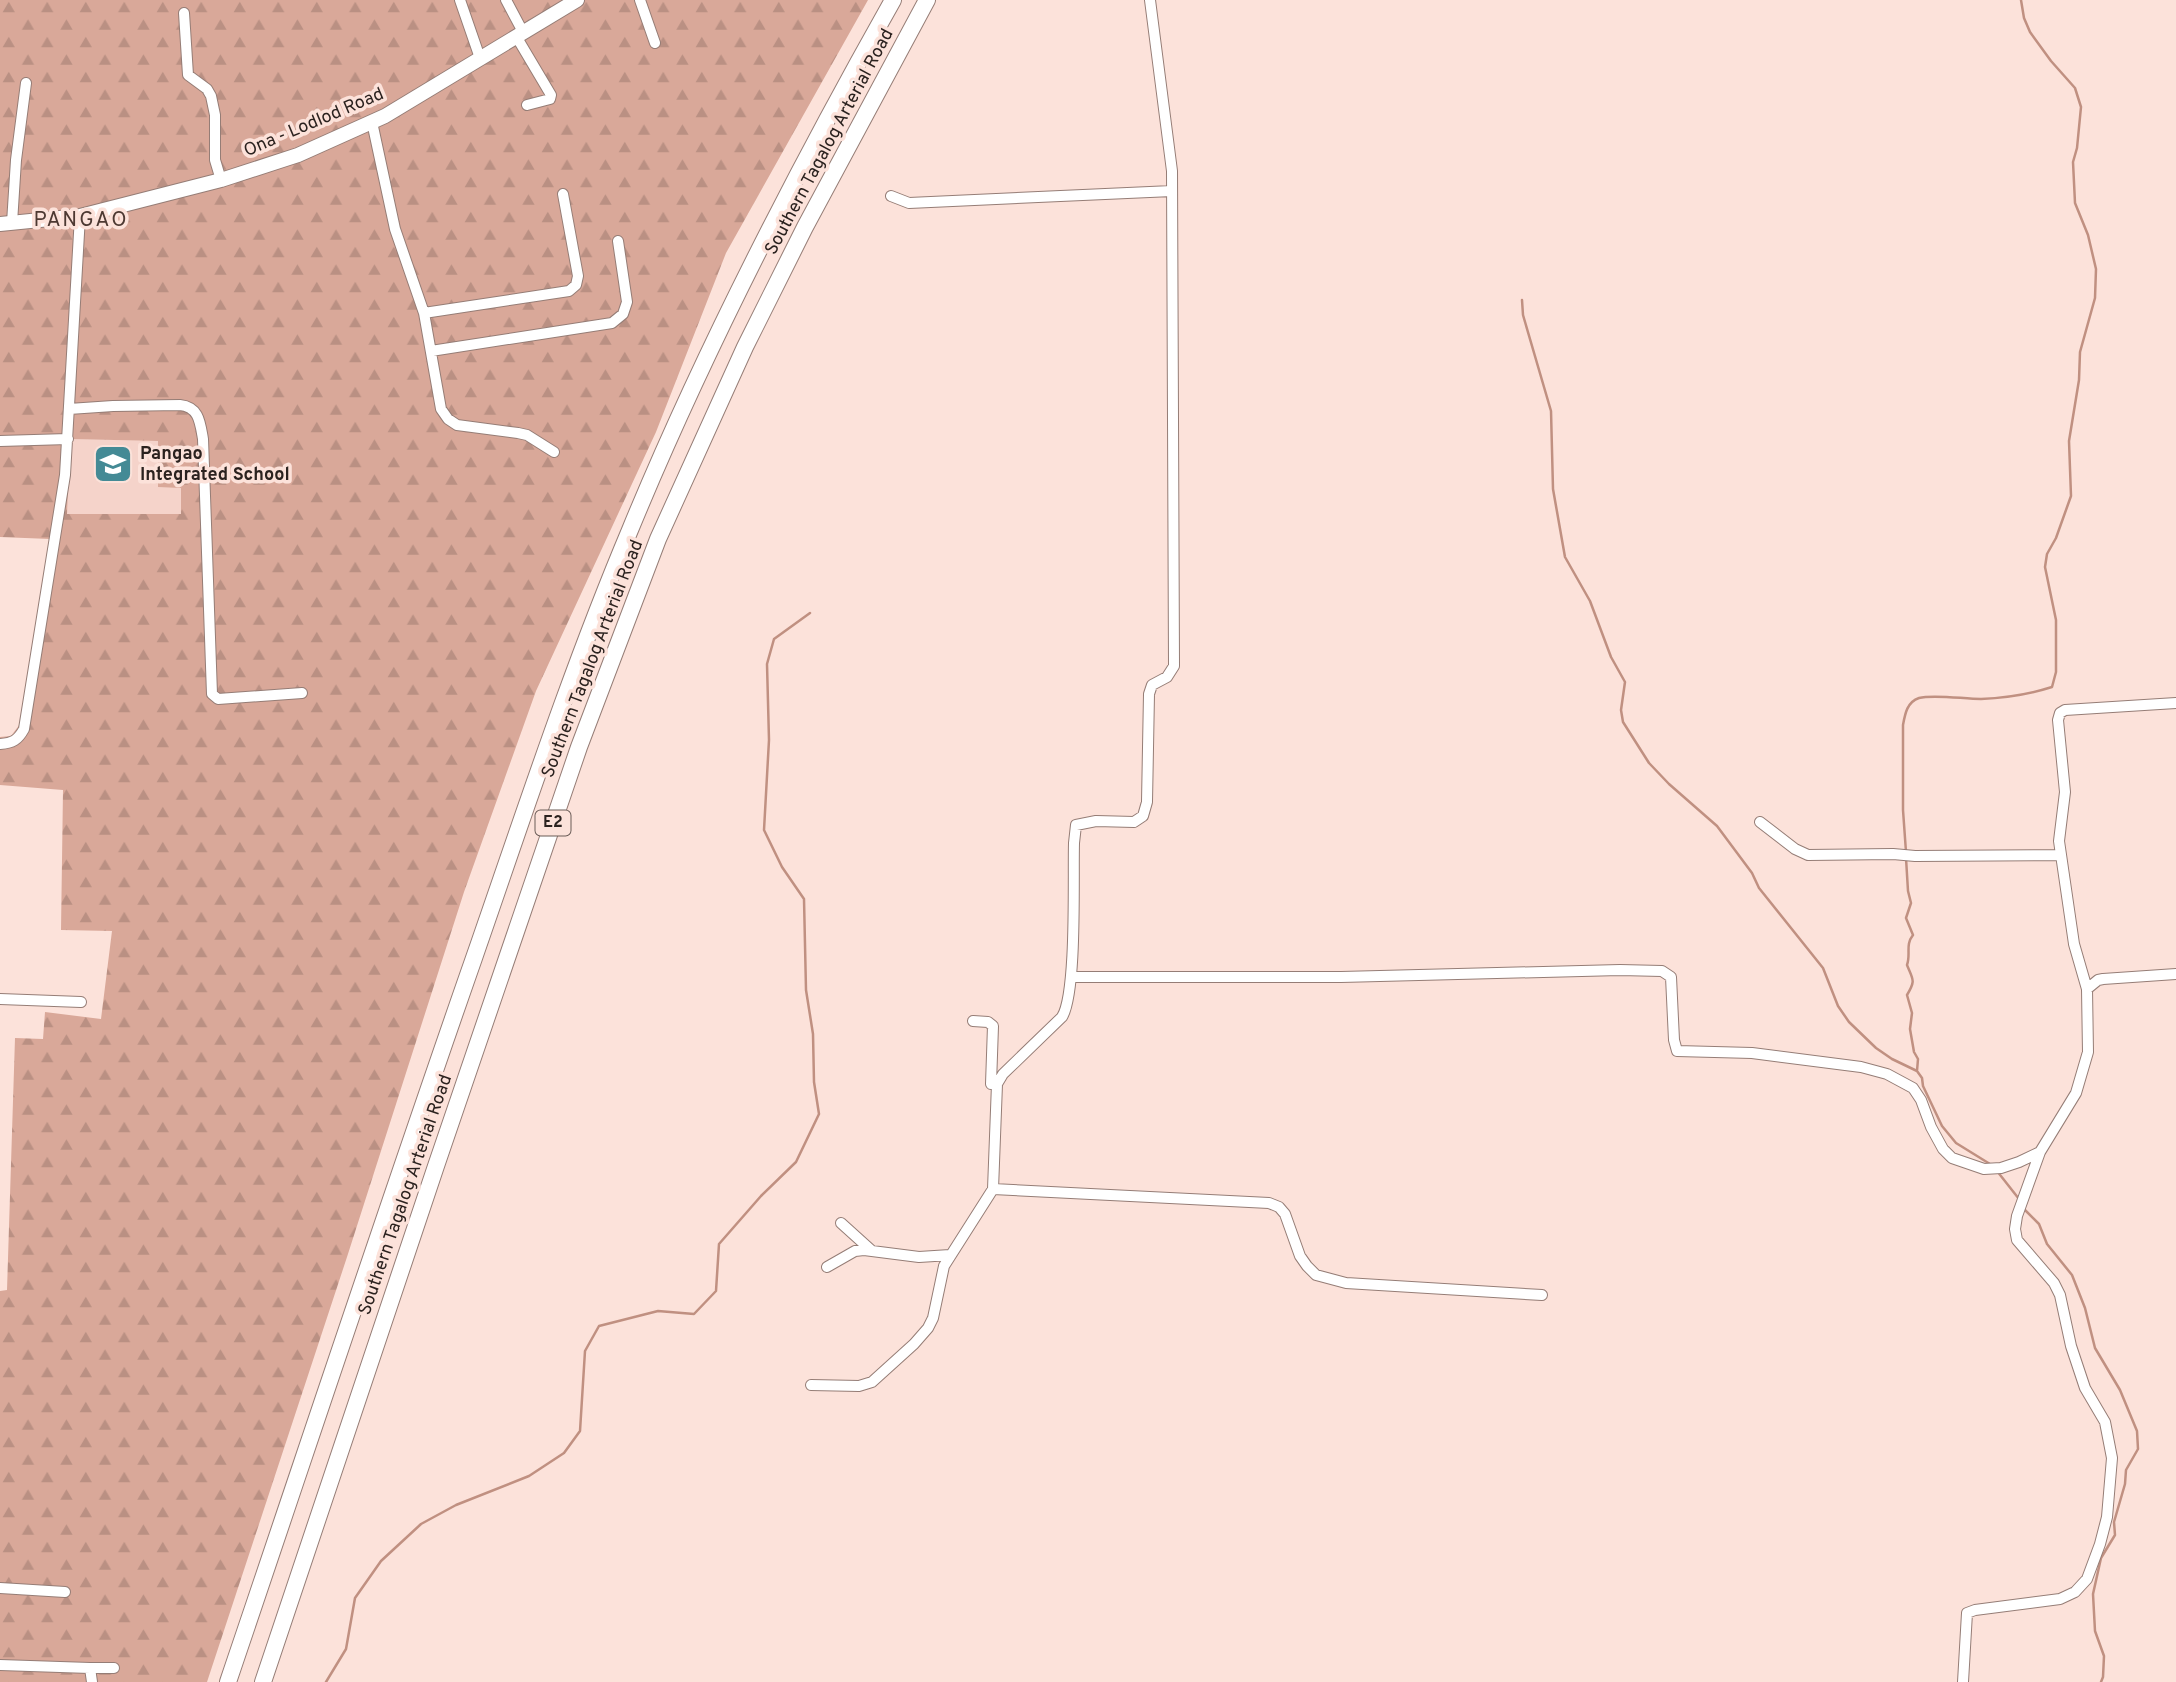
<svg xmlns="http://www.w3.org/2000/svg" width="2176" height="1682" viewBox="0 0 2176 1682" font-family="Overpass,sans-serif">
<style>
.built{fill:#f5d3ca}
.forest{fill:url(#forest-firs);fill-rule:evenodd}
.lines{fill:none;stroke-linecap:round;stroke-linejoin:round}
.stream{stroke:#c09081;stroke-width:2.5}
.minor-casing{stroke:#957d76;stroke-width:12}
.major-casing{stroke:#957d76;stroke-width:16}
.highway-casing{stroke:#957d76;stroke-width:18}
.minor{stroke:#fff;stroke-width:10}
.major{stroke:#fff;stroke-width:14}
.highway{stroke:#fff;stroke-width:16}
.labels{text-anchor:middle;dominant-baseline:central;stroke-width:7;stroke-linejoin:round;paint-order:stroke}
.shield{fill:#fce2da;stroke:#6a5c57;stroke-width:2}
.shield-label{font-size:16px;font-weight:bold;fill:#2b221f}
.street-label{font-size:18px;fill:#2b221f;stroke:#fce2da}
.poi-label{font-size:18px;font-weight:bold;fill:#2b221f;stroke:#fce2da;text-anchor:start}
.quarter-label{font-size:21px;letter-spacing:2px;fill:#4d3932;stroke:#fce2da}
</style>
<defs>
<pattern id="forest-firs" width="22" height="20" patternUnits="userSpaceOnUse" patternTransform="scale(1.75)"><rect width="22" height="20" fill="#d9a899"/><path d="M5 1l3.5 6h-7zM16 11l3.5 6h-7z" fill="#ba9083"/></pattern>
</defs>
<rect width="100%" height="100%" fill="#fce2da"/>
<path class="built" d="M70,439L159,441L181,488V515L66,514Z"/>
<path class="forest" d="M0,0H868L726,253L656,432L536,691L464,892L347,1257L207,1682H0V1291L7,1290L15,1038L43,1039L45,1012L101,1019L112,931L61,930L63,790L0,785V737L11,736L20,724L50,539L0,537ZM70,439L158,441V487L181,488V514H67Z"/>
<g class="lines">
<path class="stream" d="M1522,300L1523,315L1551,411L1553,489L1565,557L1590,601L1611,657L1625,682L1621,710L1623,722L1649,763L1669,784L1717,826L1752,873L1759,888L1823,968L1838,1006L1849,1022L1876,1048L1892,1059L1917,1071L1922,1078L1923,1086L1942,1126L1956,1143L1990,1164
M1906,852L1903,810V725C1905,714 1907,702 1919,698C1934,694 1964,699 1981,699C2004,698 2030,694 2052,687L2056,672V620L2045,567L2047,554L2056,538L2071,496L2069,441L2079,380L2080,352L2095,298L2096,269L2088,235L2075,203L2073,162L2077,148L2081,107L2075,88L2051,61L2030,32L2024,18L2021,0
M1906,858L1908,891L1911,903L1906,918L1913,935C1905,945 1911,954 1907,965C1913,980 1916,980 1907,995L1912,1013L1910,1029L1914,1052L1918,1059L1917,1071
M1997,1171L2019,1199
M2023,1208L2039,1224L2047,1244L2072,1275L2085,1308L2095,1348L2120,1390L2137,1431L2138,1449L2126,1470L2125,1484L2114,1522L2115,1535L2101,1558L2093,1594L2095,1631L2104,1656L2103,1677L2101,1682
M326,1682L346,1649L355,1598L381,1561L421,1524L456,1505L529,1476L564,1453L580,1431L585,1351L599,1326L658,1311L694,1314L716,1291L719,1244L761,1196L796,1162L819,1114L814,1082L813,1034L806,990L804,899L782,867L764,830L769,740L767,664L774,639L810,613"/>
<g class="minor-casing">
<path id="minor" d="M460,0L480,58
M506,0L523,32
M640,0L655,43
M184,13L188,75L207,89L211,96L215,115V160L221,180
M516,36L551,95L550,99L527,105
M372,122L395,229L424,313L441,409L448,419L457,425L518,433L527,435L554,452
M891,196L909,203L1172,191
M12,223L16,160L26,83
M424,313L569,291L576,285L578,276L563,194
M431,351L612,323L623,314L627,302L618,241
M69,409L113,406L180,405C199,407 200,422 203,439L212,694L218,699L302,693
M0,441L68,439
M0,744C13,743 18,740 24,729L65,475L80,216
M1760,822L1795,849L1808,855L1893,854L1915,856L2061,855
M1071,977H1341L1620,970L1662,971L1671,977L1674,1040L1677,1051L1752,1053L1861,1067L1887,1074L1913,1088L1921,1100L1931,1127L1943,1149L1952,1158L1984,1169L2001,1168L2019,1162L2040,1152L2076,1093L2088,1052L2087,989L2074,944L2059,841L2065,792L2058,720L2060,713L2065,710L2176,703
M2087,989L2098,980L2103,979L2176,974
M0,999L81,1002
M973,1021L988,1022L993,1026L991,1084H997
M993,1189L1269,1203L1279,1207L1285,1214L1300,1256L1307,1266L1316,1275L1346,1283L1542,1295
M841,1223L872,1251
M827,1267L855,1251L864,1250L919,1257L950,1255
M811,1385L859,1386L872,1382L914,1344L928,1328L933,1318L944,1266L993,1189L997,1084L1003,1074L1062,1017C1077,993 1073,877 1074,843L1076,825L1096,821L1134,822L1143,816L1147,802L1149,694L1152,685L1167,677L1174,666L1172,171L1150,0
M0,1588L65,1592
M0,1665L90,1668L92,1682
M90,1668H114
M1963,1682L1967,1613L1975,1610L2060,1599L2075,1592L2087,1579L2100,1544L2107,1517L2112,1458L2105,1422L2085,1388L2071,1346L2060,1295L2054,1283L2017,1240L2015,1229L2017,1216L2040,1152"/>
</g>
<g class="major-casing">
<path id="major" d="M0,224L80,216L221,180L298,155L385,116L577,0"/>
</g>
<g class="highway-casing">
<path id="highway" d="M228,1682C310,1440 390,1198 474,958C524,814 571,670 630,530C705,348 796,172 893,0
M263,1682L436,1166L579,747L658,539L745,347L805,227L927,0"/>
</g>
<use href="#minor" class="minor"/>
<use href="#major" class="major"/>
<use href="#highway" class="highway"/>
</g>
<defs>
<g id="school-square" transform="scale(2.0125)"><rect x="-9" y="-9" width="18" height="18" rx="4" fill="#448a95" stroke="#fce2da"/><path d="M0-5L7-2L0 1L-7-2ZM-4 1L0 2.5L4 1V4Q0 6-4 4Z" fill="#fff"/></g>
</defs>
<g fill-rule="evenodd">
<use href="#school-square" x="113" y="464"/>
</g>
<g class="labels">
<rect class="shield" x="535.5" y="810.5" width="35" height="25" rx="5"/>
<g class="shield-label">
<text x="553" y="823">E2</text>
</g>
<g class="street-label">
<text transform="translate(314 123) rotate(-23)">Ona - Lodlod Road</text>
<text transform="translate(830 142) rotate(-62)">Southern Tagalog Arterial Road</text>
<text transform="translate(593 659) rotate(-69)">Southern Tagalog Arterial Road</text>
<text transform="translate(406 1195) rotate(-71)">Southern Tagalog Arterial Road</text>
</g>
<g class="poi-label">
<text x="140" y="454">Pangao<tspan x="140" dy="21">Integrated School</tspan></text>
</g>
<g class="quarter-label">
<text x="81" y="220">PANGAO</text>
</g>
</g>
</svg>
